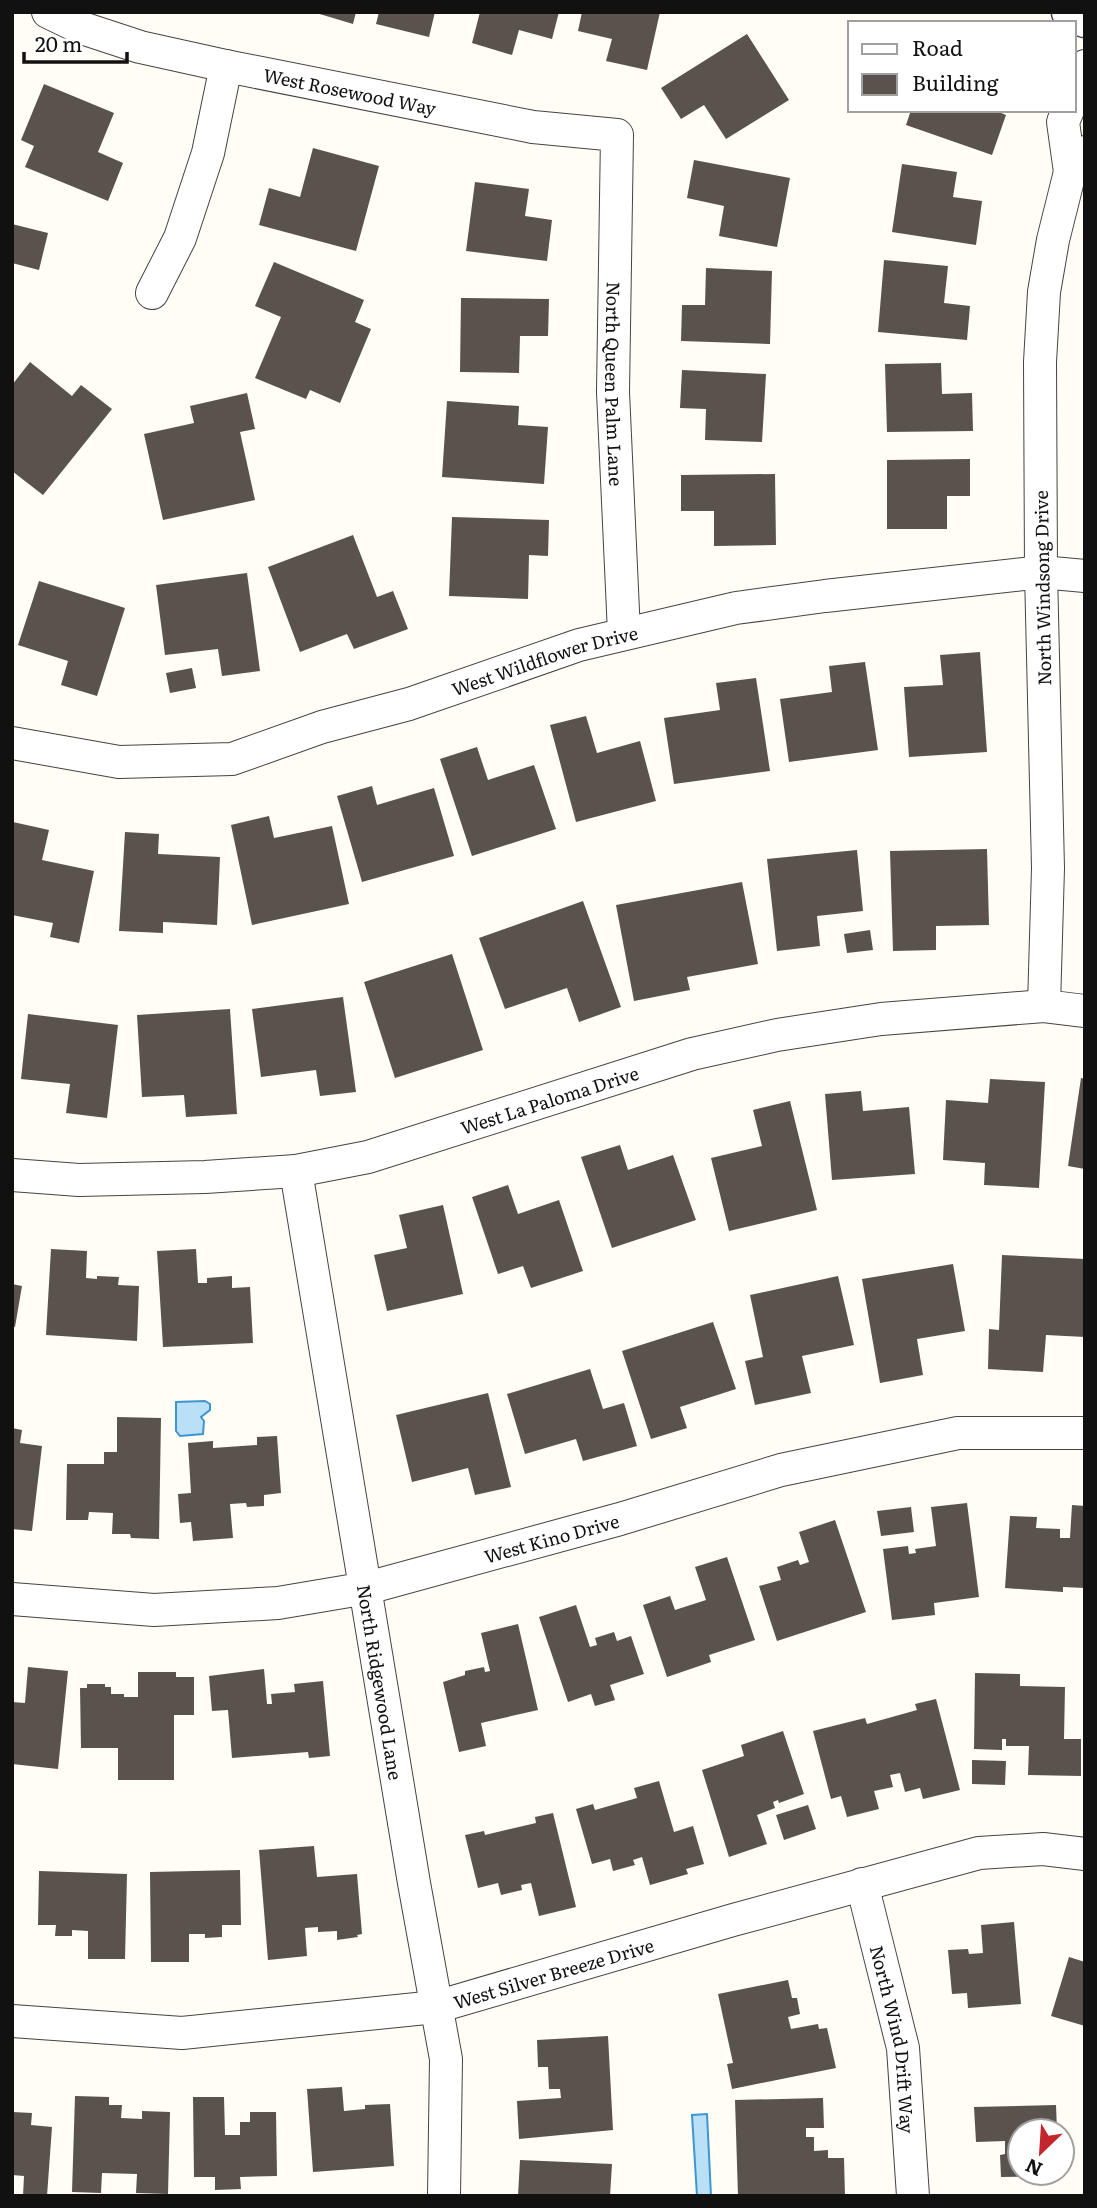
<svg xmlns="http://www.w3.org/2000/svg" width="1097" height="2208" viewBox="0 0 1097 2208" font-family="Literata,serif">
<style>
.water{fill:#b9e0f7;stroke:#3f96cf;stroke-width:2}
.building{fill:#5a524d}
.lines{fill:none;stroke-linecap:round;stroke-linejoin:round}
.minor-casing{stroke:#444;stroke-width:34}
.tertiary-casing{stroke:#444;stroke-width:41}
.minor{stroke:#fff;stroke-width:32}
.tertiary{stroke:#fff;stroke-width:38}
.labels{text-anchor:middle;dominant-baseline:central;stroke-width:7;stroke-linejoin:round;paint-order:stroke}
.street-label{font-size:18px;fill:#111;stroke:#fff}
</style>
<rect width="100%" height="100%" fill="#fffdf5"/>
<path class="water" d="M205,1401L210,1404V1410L201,1417L204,1421L203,1434L180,1436L176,1431V1402Z
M707,2114L711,2196H697L692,2115Z"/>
<path class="building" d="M313,12H356L353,24Z
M379,12H435L429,37L376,24Z
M480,12H559L552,39L519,30L512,55L472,43Z
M582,12H660L647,70L606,61L612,39L578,31Z
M747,34L789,100L726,139L704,105L681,119L661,88Z
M44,84L114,113L98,152L123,163L108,201L25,167L34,146L21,140Z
M911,110H994L1006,115L992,155L906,125Z
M313,148L379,166L356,251L259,225L269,188L300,197Z
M694,160L790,178L777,247L719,236L724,206L687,198Z
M902,164L957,172L953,197L982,201L976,245L892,232Z
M475,182L529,189L525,216L552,220L547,261L466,251Z
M12,224L48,233L39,270L12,263Z
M884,260L948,266L944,303L970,306L967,340L878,332Z
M274,262L364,300L355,322L371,329L340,403L310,390L306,399L255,378L281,317L255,306Z
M706,268L772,271L770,344L681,341L682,305H705Z
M461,298L549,299L548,336H520L519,373L460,372Z
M30,362L72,396L81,385L112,409L43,495L12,471V385Z
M941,363L942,394L972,393L973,431L887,432L885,364Z
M682,370L766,374L762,442L705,440L706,409L680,408Z
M247,393L255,429L240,432L255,500L163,520L144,434L194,423L190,406Z
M447,401L519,406L518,425L548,427L544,484L442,477Z
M970,459V496H947V529H887V460Z
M775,474L776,545L714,546V511H681V475Z
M452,517L549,520L548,556L529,555L528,599L449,596Z
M353,535L377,597L393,591L408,629L354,649L347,634L300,652L268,567Z
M247,573L260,671L222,676L218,649L165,655L156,585Z
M39,581L125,608L97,696L61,685L68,661L18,645Z
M980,652L987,752L909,757L904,687L943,685L940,655Z
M865,662L878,750L789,762L780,699L832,692L829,666Z
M192,668L196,688L170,693L166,673Z
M756,678L770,771L674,784L664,718L720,710L716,683Z
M586,716L597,753L640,741L656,801L576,822L550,725Z
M477,747L488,780L534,765L556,829L472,856L440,759Z
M372,786L377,805L434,788L454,856L362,882L337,796Z
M269,816L274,838L332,826L349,904L252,925L231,825Z
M13,822L49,830L42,860L94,871L79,943L50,937L53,923L12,915Z
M125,832L159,834L158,854L220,857L217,925L163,922V933L119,931Z
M987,849L989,925L936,926V950L893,951L890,851Z
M857,850L863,911L817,916L820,946L777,951L767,859Z
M742,882L758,964L687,977L690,990L634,1001L616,905Z
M583,901L621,1007L579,1022L567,988L505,1009L479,938Z
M870,930L873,950L847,953L844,934Z
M452,954L483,1050L395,1078L364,982Z
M343,997L356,1092L320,1096L316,1070L261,1077L252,1009Z
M230,1009L237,1114L186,1117L184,1095L142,1097L137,1015Z
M28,1014L118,1025L107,1118L66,1113L70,1084L21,1079Z
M1081,1078L1085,1079V1169L1068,1166Z
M990,1079L1045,1082L1039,1188L984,1185L985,1163L943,1160L946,1100L988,1103Z
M861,1091L863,1111L909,1107L915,1174L832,1180L825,1094Z
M790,1101L817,1210L729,1231L711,1158L762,1146L753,1110Z
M620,1145L628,1170L673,1155L696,1220L612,1248L581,1157Z
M508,1185L518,1214L559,1200L583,1271L531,1288L523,1266L498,1274L472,1197Z
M443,1205L463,1294L387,1311L374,1255L407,1248L399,1215Z
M51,1249L87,1251L86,1278L97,1279V1276L119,1277L118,1285L139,1286L137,1341L46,1335Z
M196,1249L198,1283H207V1278L232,1276V1288L250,1287L253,1343L163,1347L157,1251Z
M1002,1255L1085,1259V1337L1046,1335L1043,1372L988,1369L989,1329L999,1330Z
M953,1264L965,1331L917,1339L923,1375L880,1383L862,1279Z
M838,1276L854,1345L802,1356L811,1393L755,1405L745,1361L763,1357L750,1295Z
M12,1284L22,1286L15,1327L12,1326Z
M713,1322L736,1389L680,1407L687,1428L651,1439L622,1351Z
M590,1369L603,1409L624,1403L637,1446L583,1461L576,1439L525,1454L507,1394Z
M488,1393L511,1487L475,1495L468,1468L412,1482L396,1415Z
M117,1417L161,1418L159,1539L131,1538L130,1534H112L113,1513L89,1512L88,1520H66L67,1464H104V1452H117Z
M12,1428L22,1430L20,1443L42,1446L32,1531L12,1529Z
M277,1436L281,1493L264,1495V1506L247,1507L246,1503L230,1504L233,1538L193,1541L191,1522L180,1523L178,1494L191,1493L188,1443L213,1441V1448L257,1445V1437Z
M967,1503L979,1597L934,1603L935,1615L892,1620L883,1549L908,1546L909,1554L916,1553L915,1549L936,1546L931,1507Z
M1072,1505L1085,1506V1588L1063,1587V1592L1005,1588L1010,1516L1037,1517L1036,1528L1060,1529V1538H1070Z
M911,1507L914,1532L881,1536L877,1511Z
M835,1520L866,1612L777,1641L759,1586L781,1580L777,1567L798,1560L800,1565L809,1562L799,1532Z
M727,1557L755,1640L709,1655L711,1662L667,1677L643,1605L670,1596L675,1610L706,1600L695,1567Z
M576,1605L590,1647L597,1645L595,1638L614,1632L617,1641L631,1636L644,1674L610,1685L615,1700L595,1706L591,1694L568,1702L539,1617Z
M518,1624L538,1710L481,1723L486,1746L459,1752L443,1682L465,1675V1671L484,1667L485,1672L490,1671L481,1633Z
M28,1667L68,1671L58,1769L12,1764V1702L25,1703Z
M264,1669L267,1704H272L271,1694L295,1692L294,1684L323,1681L330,1756L309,1758L308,1752L232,1758L228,1710L212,1711L209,1676Z
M138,1672H176V1677H194V1715H174V1780H118V1748H81L80,1688H87V1684H105V1687H111V1694H124V1697H138Z
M975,1673L1020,1674V1686L1065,1687L1064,1739H1081V1776L1028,1775L1029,1746H1006V1739H1002V1750L974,1749Z
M936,1699L960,1790L923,1799L920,1788L905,1792L900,1773L890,1775L893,1787L874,1791L879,1809L847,1817L841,1796L831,1799L813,1731L865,1718L867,1724L917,1710L915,1704Z
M783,1731L804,1794L779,1803L778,1800L773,1802L775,1808L757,1815L767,1844L729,1857L702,1770L744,1756L741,1745Z
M972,1760L1006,1761L1005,1785L972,1784Z
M659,1781L674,1832L693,1826L704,1864L686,1869L688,1874L650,1885L642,1857L633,1860L635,1865L613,1871L610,1859L592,1864L576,1809L593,1804L595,1810L637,1798L634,1788Z
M808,1805L816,1829L784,1840L776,1815Z
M553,1813L576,1907L539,1916L531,1883L521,1885L522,1890L501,1895L498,1883L478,1888L465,1835L484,1831L485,1835L536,1823L535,1817Z
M314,1846L317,1877L357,1874L362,1934L357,1935L358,1937L337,1940V1931L318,1932V1927L305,1928L307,1956L268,1960L259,1850Z
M240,1870L241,1925H222V1937L205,1938V1934H189V1962H151L150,1872Z
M39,1871L127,1874L125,1959H88V1931L72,1930V1936H55L56,1925H38Z
M1014,1922L1021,2004L968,2008L967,1993L952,1994L948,1950L968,1949L969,1954L983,1953L981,1925Z
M1069,1957L1085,1962V2026L1051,2016Z
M788,1980L792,1998H797L800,2014L788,2017L791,2029L818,2024L819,2029L827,2028L836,2068L732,2089L727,2064L733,2063L718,1994Z
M608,2036L613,2130L519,2139L517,2101L561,2098L560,2089H549L548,2067H538L537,2040Z
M342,2087L344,2111L365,2109V2105L390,2104L394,2166L313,2172L307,2089Z
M75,2096L109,2097V2105H122L121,2118L142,2119V2111L170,2112L168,2194L136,2193L137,2174L102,2173L101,2193L72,2192Z
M193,2097H224L225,2135H240V2122H250V2112H276L277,2176L240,2177L241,2189L215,2190V2177H194Z
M823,2098L824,2128H806V2137H814V2151L828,2150V2158H844L845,2196H738L735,2100Z
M1056,2105L1057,2131H1020V2173H1047V2176L1001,2177L1000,2155L1005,2154V2141L976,2142L974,2107Z
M12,2112L32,2113L31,2125L52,2127L47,2196H23L24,2176L12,2175Z
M520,2160L612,2164L610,2196H518Z"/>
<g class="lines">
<g class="minor-casing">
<g id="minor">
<path id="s1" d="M48,12L79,27L140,47L226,66L533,127L617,135L613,392L624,633"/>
<path d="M1074,93L1085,66"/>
<path d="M1068,110L1063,122L1070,172"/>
<path d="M152,293L180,238L208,153L226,66"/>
<path id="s2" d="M12,743L119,762L232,759L322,727L409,704L579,645L736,608L825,596L1041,572L1085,576"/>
<path d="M1044,1006L1048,868L1041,572L1040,362L1044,292L1053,240L1070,172L1085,152"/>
<path id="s3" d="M296,1171L414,1883L446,2059L444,2196"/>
<path id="s4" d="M12,1175L79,1180L205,1177L296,1171L368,1157L692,1054L777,1035L881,1019L1044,1006L1085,1011"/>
<path id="s5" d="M12,1599L154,1610L278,1603L367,1588L620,1519L781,1470L958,1433H1085"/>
<path id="s6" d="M862,1884L903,2048L913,2196"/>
<path id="s7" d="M12,2021L182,2033L436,2007L733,1920L979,1853L1043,1849L1085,1854"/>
</g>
</g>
<g class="tertiary-casing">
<path id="tertiary" d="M1071,12L1085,18"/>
</g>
<use href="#minor" class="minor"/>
<use href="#tertiary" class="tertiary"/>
</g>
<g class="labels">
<g class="street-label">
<text stroke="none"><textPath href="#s1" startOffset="313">West Rosewood Way</textPath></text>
<text stroke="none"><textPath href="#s1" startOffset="833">North Queen Palm Lane</textPath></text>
<text transform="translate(1042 588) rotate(-91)">North Windsong Drive</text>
<text stroke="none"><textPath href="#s2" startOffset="550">West Wildflower Drive</textPath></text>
<text stroke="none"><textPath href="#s4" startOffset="548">West La Paloma Drive</textPath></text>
<text stroke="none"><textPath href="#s5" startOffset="548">West Kino Drive</textPath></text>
<text stroke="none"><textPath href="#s3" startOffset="518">North Ridgewood Lane</textPath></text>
<text stroke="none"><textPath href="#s7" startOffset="548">West Silver Breeze Drive</textPath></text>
<text stroke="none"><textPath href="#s6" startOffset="159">North Wind Drift Way</textPath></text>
</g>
</g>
<rect width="1097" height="2208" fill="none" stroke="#111111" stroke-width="28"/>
<rect x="848" y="21" width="228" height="91" fill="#ffffff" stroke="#a0a0a0" stroke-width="2"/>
<rect x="862" y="44" width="35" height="10" fill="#ffffff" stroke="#a0a0a0" stroke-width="2"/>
<text x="912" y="56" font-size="21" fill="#111111">Road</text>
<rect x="862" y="74" width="35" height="21" fill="#5a524d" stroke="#a0a0a0" stroke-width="2"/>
<text x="912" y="91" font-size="21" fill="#111111">Building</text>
<g transform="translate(1041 2152) rotate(205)"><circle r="33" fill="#ffffff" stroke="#a0a0a0" stroke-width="2"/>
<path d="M0-5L12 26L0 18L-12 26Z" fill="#c4262e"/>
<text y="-10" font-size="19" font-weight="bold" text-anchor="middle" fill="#111111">N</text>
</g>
<path d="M24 52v10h103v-10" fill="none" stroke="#111111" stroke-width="3.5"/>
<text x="35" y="52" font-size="21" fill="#111111" stroke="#ffffff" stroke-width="5" paint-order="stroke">20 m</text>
</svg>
